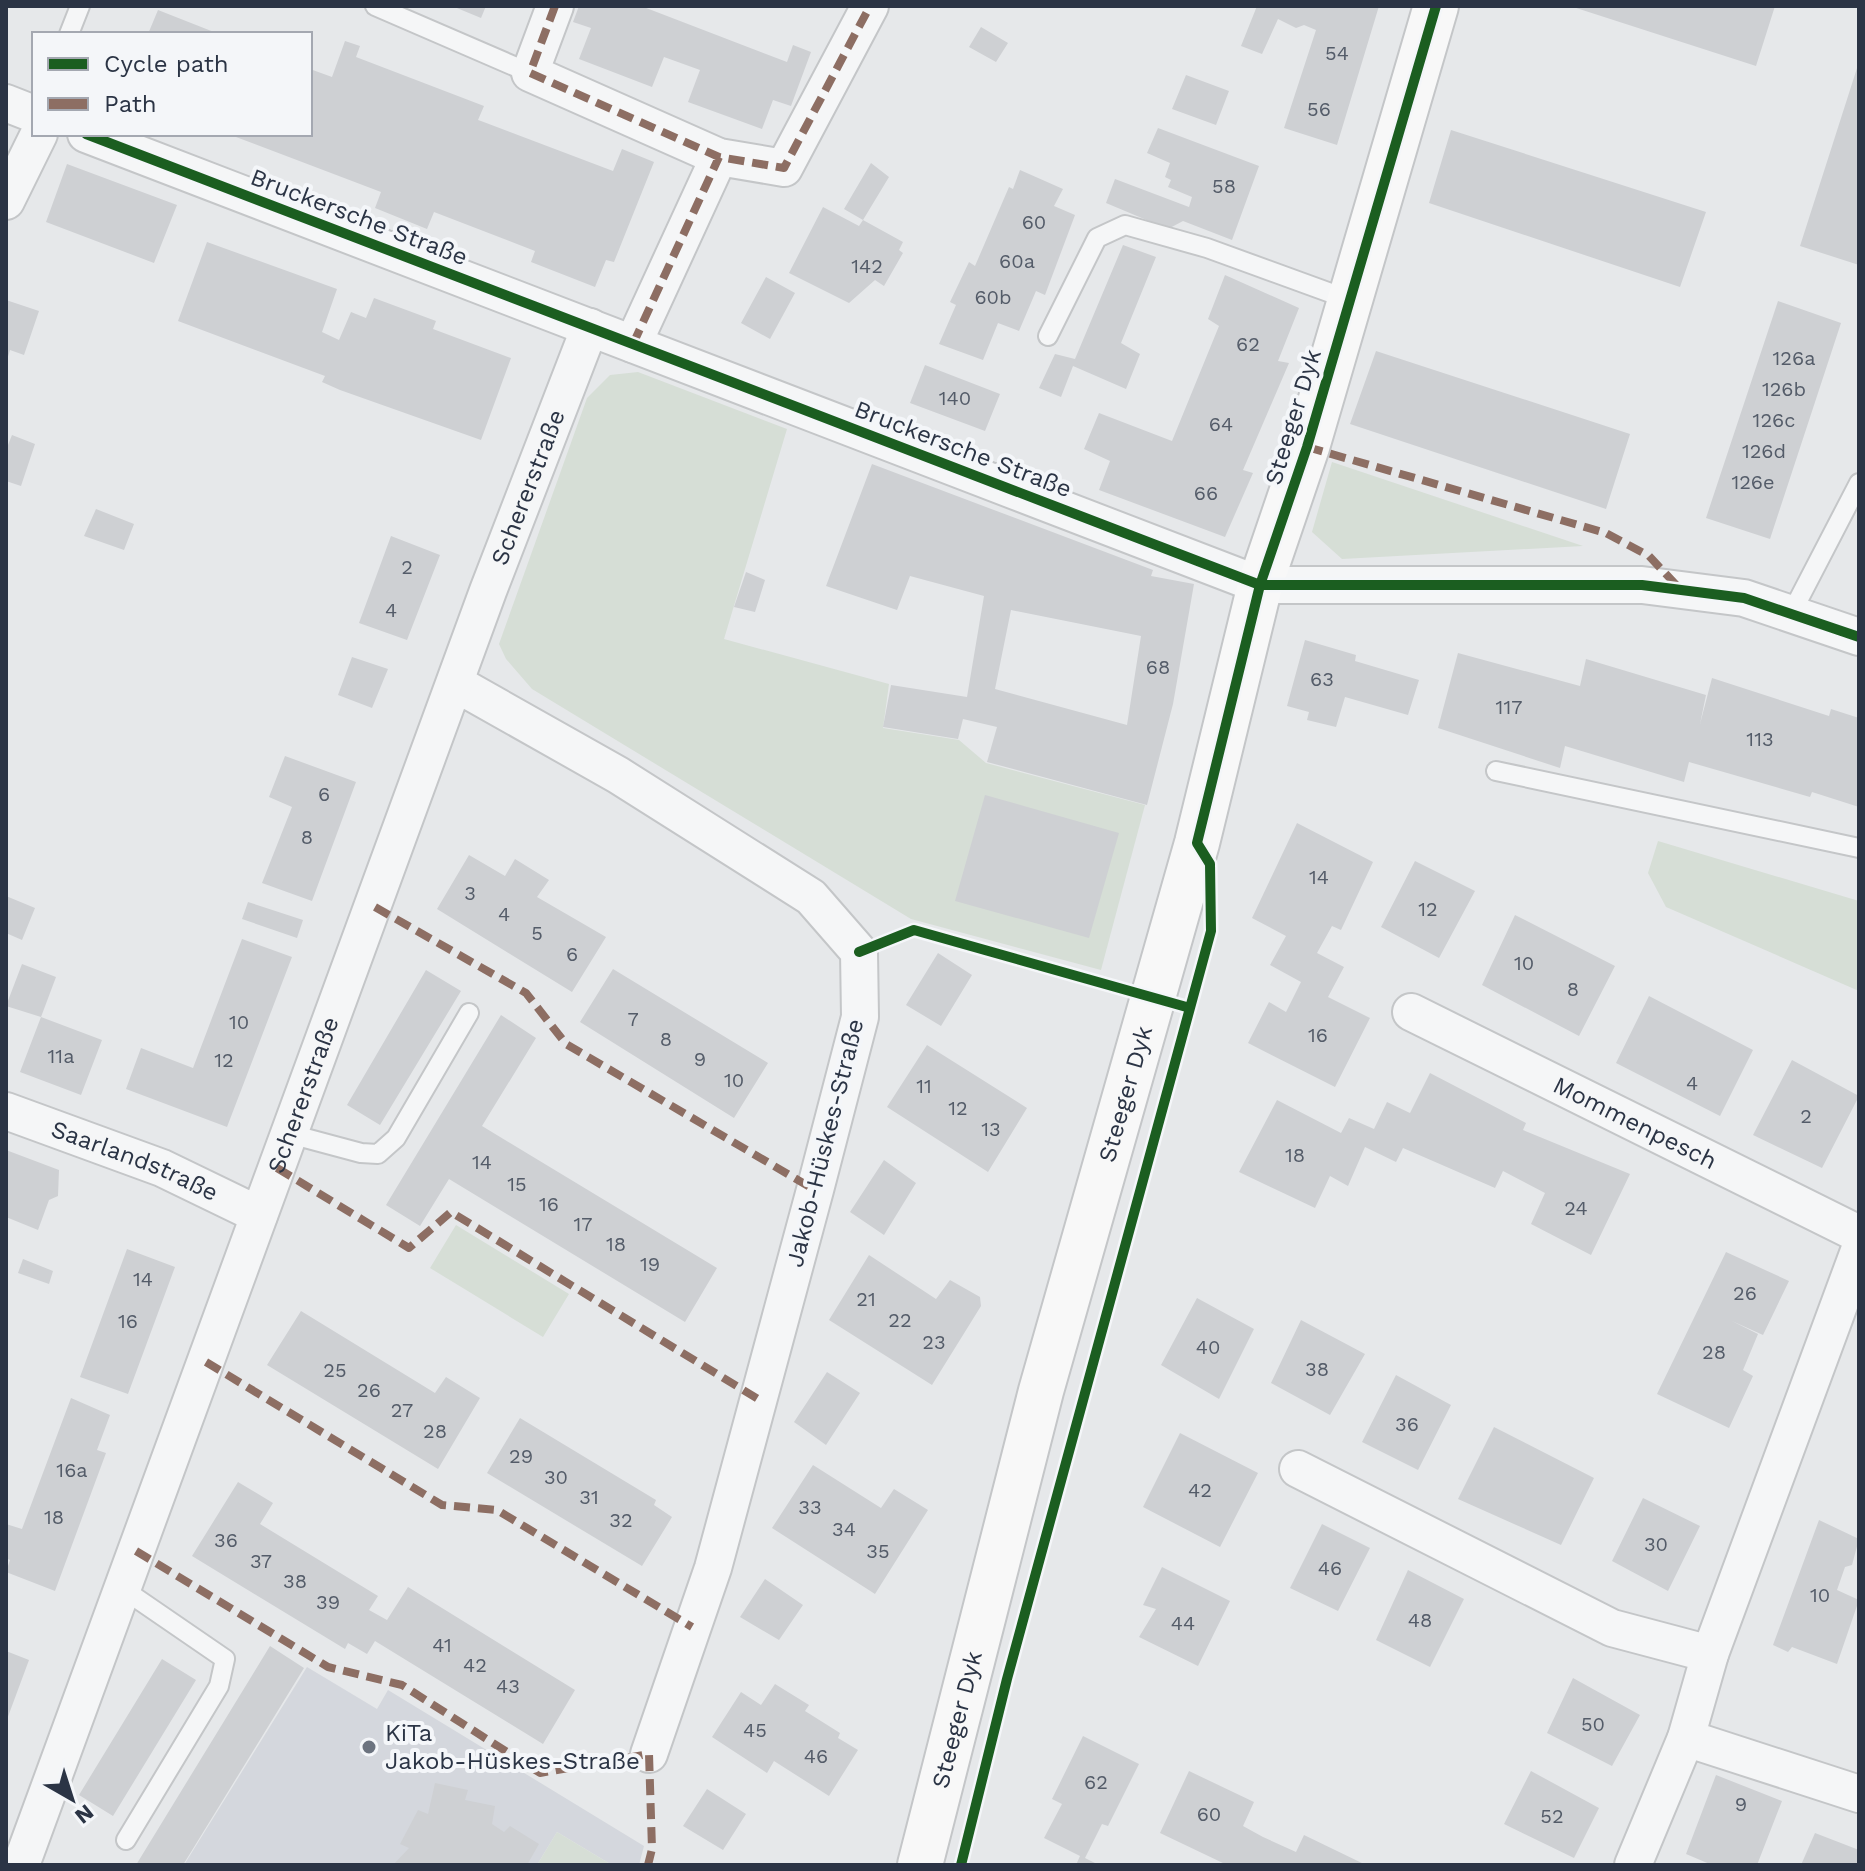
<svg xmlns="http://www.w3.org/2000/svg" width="1865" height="1871" viewBox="0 0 1865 1871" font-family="'Work Sans',sans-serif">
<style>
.built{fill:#d4d7dd}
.green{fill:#d6ded6}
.building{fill:#ced0d3;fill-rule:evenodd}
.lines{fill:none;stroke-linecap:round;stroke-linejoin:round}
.lane-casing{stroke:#c4c6c8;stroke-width:22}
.street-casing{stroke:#c4c6c8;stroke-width:40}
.secondary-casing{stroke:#c4c6c8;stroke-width:48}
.lane{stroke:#f5f6f7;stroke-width:18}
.street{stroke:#f5f6f7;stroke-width:36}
.secondary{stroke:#f8f8f8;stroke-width:44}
.quiet{stroke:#8d6e63;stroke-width:8;stroke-dasharray:16 8;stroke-linecap:butt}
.cycleway-casing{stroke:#f4f6f9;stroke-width:15}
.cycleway{stroke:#1b5e20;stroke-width:10}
.poi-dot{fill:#6c737f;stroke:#f4f6f9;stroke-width:3}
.labels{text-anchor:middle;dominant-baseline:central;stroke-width:8;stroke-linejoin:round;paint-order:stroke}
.number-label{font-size:20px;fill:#545c69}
.street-label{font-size:24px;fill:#2b3445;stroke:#f4f6f9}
.poi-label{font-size:24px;fill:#2b3445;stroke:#f4f6f9;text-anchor:start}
</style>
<rect width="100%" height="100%" fill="#e6e8ea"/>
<path class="built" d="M307,1667L377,1709L388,1690L644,1846L639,1865H612L557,1832L537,1865H184Z"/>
<path class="green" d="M638,372L787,429L724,639L889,684L883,728L959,740L986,763L1145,805L1101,970L911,919L532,689L506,659L499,644L587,398L610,375Z
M1332,462L1583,546L1342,559L1312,532Z
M1658,841L1859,901V991L1666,907L1648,873Z
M456,1225L569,1294L543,1337L430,1268Z
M557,1832L612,1865H537Z"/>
<path class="building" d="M452,6H486L481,18Z
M579,6H641L787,62L793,45L811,52L791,106L773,100L762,129L688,102L700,70L664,57L652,87L579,59L591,28L573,22Z
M1257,6H1379L1337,145L1284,128L1316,30L1304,25L1296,28L1278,19L1262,54L1241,46Z
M1570,6H1775L1756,66Z
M158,10L219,34H148Z
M981,27L1008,43L996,62L969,47Z
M345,41L360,46L356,57L484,106L478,120L481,121L613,171L622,149L654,162L614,262L606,260L595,287L531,262L535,251L434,212L427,229L375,208L381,192L228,134H310V69L332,77Z
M1858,65L1859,66V265L1800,246Z
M1186,75L1229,91L1216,125L1172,109Z
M1158,128L1259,166L1232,240L1183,221L1168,229L1106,203L1115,179L1189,207L1192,197L1168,187L1171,180L1165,177L1170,163L1147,153Z
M1451,130L1706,212L1680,287L1429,203Z
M871,163L889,177L863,220L844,209Z
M67,164L177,205L154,263L46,222Z
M1020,170L1063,189L1054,206L1075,215L1045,295L1036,291L1019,331L998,323L983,360L939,344L956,305L950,302L969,262L975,266L1009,187L1013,189Z
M823,207L859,226L863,220L903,242L899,250L903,253L884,286L875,280L849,303L789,273Z
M207,242L337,289L322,332L339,340L351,312L366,318L374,298L436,321L433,329L511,358L481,440L340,390L322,382L325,376L178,321Z
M1123,245L1156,257L1121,343L1140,354L1126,389L1073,366L1061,397L1039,388L1055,354L1075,359Z
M1225,275L1299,308L1278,361L1289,363L1243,470L1253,473L1225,537L1099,490L1110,461L1084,449L1099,413L1172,441L1219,326L1208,319Z
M766,277L795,293L770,339L741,323Z
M6,300L39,311L24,355L10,350L7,360Z
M1778,301L1841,323L1770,539L1706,518Z
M1376,351L1630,434L1606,509L1350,424Z
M925,365L1000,394L985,431L910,403Z
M12,435L35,444L21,486L6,481V450Z
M872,464L1153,570L1151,576L1194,584L1173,704L1147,805L987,762L997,727L963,719L958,739L883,727L891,685L967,697L984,596L910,576L897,610L826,586ZM1011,610L1141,636L1127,725L995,689Z
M96,509L134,524L124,550L84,536Z
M391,536L440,555L407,640L359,623Z
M746,572L765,580L755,612L734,607Z
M1305,640L1356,655L1355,661L1419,680L1408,715L1345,697L1336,727L1307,720L1309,712L1287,706Z
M1458,653L1580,686L1586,659L1706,695L1700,724L1712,678L1829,716L1831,709L1859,718V807L1812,792L1810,797L1689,762L1684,782L1565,746L1560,768L1438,728Z
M352,657L388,669L372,708L338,695Z
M285,756L356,782L312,901L262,883L292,807L269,797Z
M985,795L1119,833L1089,938L955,901Z
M1297,823L1373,862L1341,930L1332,926L1317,953L1344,967L1328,997L1370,1018L1335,1087L1248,1043L1269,1002L1286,1012L1301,982L1270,965L1286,936L1252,918Z
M469,855L505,876L515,859L549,880L537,897L606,937L572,992L437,909Z
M1415,861L1475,891L1439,958L1381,927Z
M6,896L35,908L22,940L6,933Z
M248,902L303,920L297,938L242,919Z
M1515,915L1615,966L1579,1036L1482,985Z
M242,939L292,957L227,1127L126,1089L141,1048L193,1068Z
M938,953L972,975L941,1026L906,1005Z
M22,964L56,977L41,1017L6,1006Z
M613,969L768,1063L734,1118L580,1022Z
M426,970L461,991L380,1125L347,1105Z
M1649,996L1753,1050L1720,1116L1616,1063Z
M501,1015L536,1038L482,1126L717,1268L685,1322L449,1179L420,1226L386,1205Z
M41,1017L102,1040L81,1095L20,1072Z
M927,1045L1027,1108L988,1172L887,1107Z
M1792,1060L1859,1096L1822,1168L1753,1135Z
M1430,1073L1526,1123L1523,1130L1630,1174L1591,1255L1531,1224L1545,1193L1503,1171L1495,1188L1403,1148L1396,1162L1365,1147L1348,1186L1330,1176L1315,1208L1239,1172L1277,1100L1341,1133L1349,1118L1374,1129L1387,1102L1410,1113Z
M6,1150L59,1170L58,1196L49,1200L38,1230L6,1217Z
M884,1160L916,1183L884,1235L850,1212Z
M127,1249L175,1267L128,1394L80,1377Z
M1726,1252L1789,1281L1763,1335L1732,1321L1758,1334L1743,1370L1753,1376L1729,1428L1657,1394Z
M869,1255L936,1299L950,1280L980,1297L981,1306L932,1385L829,1320Z
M23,1259L53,1271L49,1284L18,1273Z
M1197,1298L1254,1329L1219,1399L1161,1365Z
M301,1311L435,1393L446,1377L480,1398L438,1469L267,1365Z
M1301,1320L1365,1354L1330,1415L1271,1383Z
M827,1372L860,1393L826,1445L794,1422Z
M1396,1375L1451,1405L1418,1470L1362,1442Z
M71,1398L110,1415L97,1450L106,1453L55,1591L6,1572L10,1560L6,1558V1524L22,1529Z
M520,1418L656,1500L654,1505L672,1517L642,1566L487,1473Z
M1494,1427L1594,1478L1561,1545L1458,1499Z
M1180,1433L1258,1473L1220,1547L1143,1507Z
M813,1465L881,1508L894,1489L928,1510L875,1594L772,1528Z
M238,1482L273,1503L260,1524L378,1596L369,1610L387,1620L408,1587L575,1690L543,1744L375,1641L367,1654L348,1643L345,1649L192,1556Z
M1643,1498L1700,1526L1668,1591L1612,1561Z
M1819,1520L1859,1539L1852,1565L1845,1567L1837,1590L1859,1600L1837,1664L1792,1647L1788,1652L1773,1645Z
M1322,1524L1370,1548L1338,1611L1290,1588Z
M1162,1567L1230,1601L1198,1666L1139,1637L1156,1609L1143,1605Z
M1408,1570L1464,1599L1430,1667L1376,1640Z
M765,1579L803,1605L779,1640L740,1617Z
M270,1646L304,1668L183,1865H136Z
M6,1651L29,1660L6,1722Z
M162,1659L196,1680L113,1816L79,1795Z
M1573,1678L1640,1715L1612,1766L1547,1733Z
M775,1684L809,1705L805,1711L840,1733L838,1738L858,1750L829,1796L774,1761L767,1773L712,1737L741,1692L761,1705Z
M1083,1736L1139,1764L1108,1826L1102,1824L1085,1858L1099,1865H1076L1080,1856L1044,1838L1062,1804L1052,1799Z
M1189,1771L1254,1802L1243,1826L1263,1837L1296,1852L1304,1835L1366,1865L1225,1864L1160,1833Z
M1531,1771L1599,1808L1574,1858L1504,1824Z
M1716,1775L1782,1801L1757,1865H1712L1686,1854Z
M435,1783L468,1790L465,1800L495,1806L492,1824L504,1832L510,1826L539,1844L527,1865H393L409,1848L400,1844L418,1810L428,1814Z
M707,1789L746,1814L723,1850L683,1826Z
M1815,1833L1859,1850V1865H1801Z"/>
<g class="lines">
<g class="lane-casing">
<path id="lane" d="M375,6L530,73
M69,34L80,6
M1048,336L1097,238L1125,225L1207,248L1350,300
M1791,614L1859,483
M1496,771L1859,848
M290,1134L361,1153L378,1154L396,1138L469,1013
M123,1589L225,1659L219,1686L126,1840"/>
</g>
<g class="street-casing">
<g id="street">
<path d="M555,6L530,73L719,157L784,168L870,6"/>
<path d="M6,103L34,114"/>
<path d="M86,134L1260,585H1642L1744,598L1859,637"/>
<path d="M6,201L39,134"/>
<path d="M633,344L719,157"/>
<path d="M455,683L618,775L811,897L859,952L860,1017L815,1190L713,1568L649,1754"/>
<path id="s1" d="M1411,1012L1859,1234"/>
<path id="s2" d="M6,1111L162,1168L259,1215"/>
<path d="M1298,1469L1612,1628L1710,1654"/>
<path d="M1686,1738L1859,1794"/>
<path id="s3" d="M21,1865L488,591L590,327"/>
<path d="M1633,1865L1686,1738L1710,1654L1859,1251"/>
</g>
</g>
<g class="secondary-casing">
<g id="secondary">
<path id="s4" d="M920,1865L1041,1391L1197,843L1260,585L1307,447L1436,6"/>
</g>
</g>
<use href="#lane" class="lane"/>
<use href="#street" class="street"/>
<use href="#secondary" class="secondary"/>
<path class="quiet" d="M555,6L530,73L719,157L784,168L870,6
M633,344L719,157
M1307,447L1606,533L1649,556L1679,588
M375,907L526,993L566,1044L815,1190
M277,1168L409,1248L451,1212L758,1399
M206,1362L442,1505L497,1510L692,1627
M136,1551L328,1667L402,1685L540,1773L649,1754L652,1849L648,1865"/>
<g class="cycleway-casing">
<path id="cycleway" d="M86,134L1260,585H1642L1744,598L1859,637
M859,952L914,930L1190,1008
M961,1865L1007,1679L1211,931L1210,864L1197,843L1260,585L1307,447L1436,6"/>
</g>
<use href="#cycleway" class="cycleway"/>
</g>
<circle class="poi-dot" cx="369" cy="1747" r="8"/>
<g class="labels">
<g class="number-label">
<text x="1337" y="53">54</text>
<text x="1319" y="109">56</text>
<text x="1224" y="186">58</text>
<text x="1034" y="222">60</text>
<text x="1017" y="261">60a</text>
<text x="867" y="266">142</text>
<text x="993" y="297">60b</text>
<text x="1248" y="344">62</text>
<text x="1794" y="358">126a</text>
<text x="1784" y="389">126b</text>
<text x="955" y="398">140</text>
<text x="1774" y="420">126c</text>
<text x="1221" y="424">64</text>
<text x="1764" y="451">126d</text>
<text x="1753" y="482">126e</text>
<text x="1206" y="493">66</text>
<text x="407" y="567">2</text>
<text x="391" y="610">4</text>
<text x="1158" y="667">68</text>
<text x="1322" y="679">63</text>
<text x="1509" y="707">117</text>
<text x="1760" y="739">113</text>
<text x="324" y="794">6</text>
<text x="307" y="837">8</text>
<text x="1319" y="877">14</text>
<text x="470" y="893">3</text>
<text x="1428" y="909">12</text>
<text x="504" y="914">4</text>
<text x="537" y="933">5</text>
<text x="572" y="954">6</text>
<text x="1524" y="963">10</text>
<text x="1573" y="989">8</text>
<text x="633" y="1019">7</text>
<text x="239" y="1022">10</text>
<text x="1318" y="1035">16</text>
<text x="666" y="1039">8</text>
<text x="61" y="1056">11a</text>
<text x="700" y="1059">9</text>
<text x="224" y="1060">12</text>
<text x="734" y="1080">10</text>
<text x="1692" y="1083">4</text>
<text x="924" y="1086">11</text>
<text x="958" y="1108">12</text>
<text x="1806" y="1116">2</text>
<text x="991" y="1129">13</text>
<text x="1295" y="1155">18</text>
<text x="482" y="1162">14</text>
<text x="517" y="1184">15</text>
<text x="549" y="1204">16</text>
<text x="1576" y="1208">24</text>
<text x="583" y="1224">17</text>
<text x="616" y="1244">18</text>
<text x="650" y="1264">19</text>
<text x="143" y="1279">14</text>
<text x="1745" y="1293">26</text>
<text x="866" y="1299">21</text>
<text x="900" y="1320">22</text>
<text x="128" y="1321">16</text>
<text x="934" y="1342">23</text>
<text x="1208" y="1347">40</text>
<text x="1714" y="1352">28</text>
<text x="1317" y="1369">38</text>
<text x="335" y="1370">25</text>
<text x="369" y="1390">26</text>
<text x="402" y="1410">27</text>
<text x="1407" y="1424">36</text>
<text x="435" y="1431">28</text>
<text x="521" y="1456">29</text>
<text x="72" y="1470">16a</text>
<text x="556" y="1477">30</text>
<text x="1200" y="1490">42</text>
<text x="589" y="1497">31</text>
<text x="810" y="1507">33</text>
<text x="54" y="1517">18</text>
<text x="621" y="1520">32</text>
<text x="844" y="1529">34</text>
<text x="226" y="1540">36</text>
<text x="1656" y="1544">30</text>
<text x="878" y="1551">35</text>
<text x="261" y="1561">37</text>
<text x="1330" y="1568">46</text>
<text x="295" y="1581">38</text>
<text x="1820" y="1595">10</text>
<text x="328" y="1602">39</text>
<text x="1420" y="1620">48</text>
<text x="1183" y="1623">44</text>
<text x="442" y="1645">41</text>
<text x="475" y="1665">42</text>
<text x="508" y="1686">43</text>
<text x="1593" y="1724">50</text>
<text x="755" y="1730">45</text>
<text x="816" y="1756">46</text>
<text x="1096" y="1782">62</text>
<text x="1741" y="1804">9</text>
<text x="1209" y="1814">60</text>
<text x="1552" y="1816">52</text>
</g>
<g class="street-label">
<text transform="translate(359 217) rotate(21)">Bruckersche Straße</text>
<text transform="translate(1293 417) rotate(-73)">Steeger Dyk</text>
<text transform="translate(963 449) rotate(21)">Bruckersche Straße</text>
<text stroke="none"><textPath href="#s3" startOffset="1468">Schererstraße</textPath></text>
<text stroke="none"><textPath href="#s4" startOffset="798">Steeger Dyk</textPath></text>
<text stroke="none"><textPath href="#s3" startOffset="820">Schererstraße</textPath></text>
<text stroke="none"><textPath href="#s1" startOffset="250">Mommenpesch</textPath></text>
<text transform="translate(825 1143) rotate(-76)">Jakob-Hüskes-Straße</text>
<text stroke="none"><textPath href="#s2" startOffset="138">Saarlandstraße</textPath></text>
<text stroke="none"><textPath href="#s4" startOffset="150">Steeger Dyk</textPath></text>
</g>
<g class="poi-label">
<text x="385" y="1733">KiTa<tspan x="385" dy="28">Jakob-Hüskes-Straße</tspan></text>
</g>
</g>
<rect width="1865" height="1871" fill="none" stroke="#2b3445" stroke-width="16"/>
<rect x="32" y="32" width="280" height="104" fill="#f4f6f9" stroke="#a4a8b1" stroke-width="2"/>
<rect x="48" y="58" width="40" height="12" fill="#1b5e20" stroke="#a4a8b1" stroke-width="2"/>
<text x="104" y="72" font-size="24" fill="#2b3445">Cycle path</text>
<rect x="48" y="98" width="40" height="12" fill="#8d6e63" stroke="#a4a8b1" stroke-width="2"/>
<text x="104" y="112" font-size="24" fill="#2b3445">Path</text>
<g transform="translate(72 1799) rotate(141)" stroke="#f4f6f9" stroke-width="6" paint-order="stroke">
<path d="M0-6L14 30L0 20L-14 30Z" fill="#2b3445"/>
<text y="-12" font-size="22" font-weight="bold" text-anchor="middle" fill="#2b3445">N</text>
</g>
</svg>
